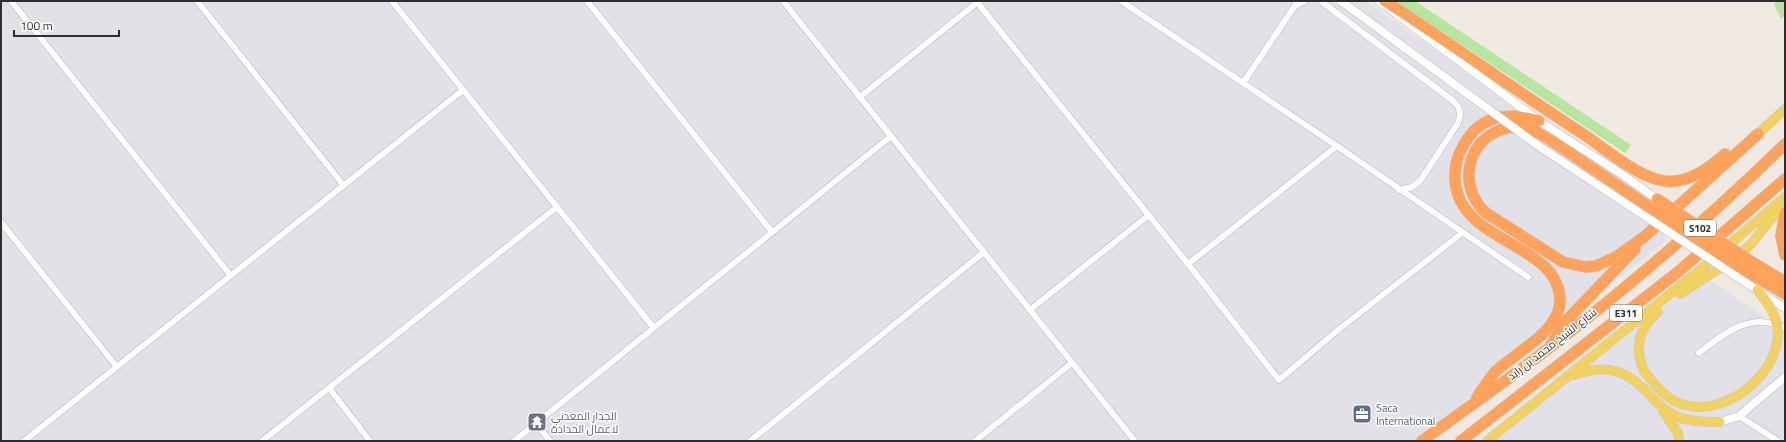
<svg xmlns="http://www.w3.org/2000/svg" width="1786" height="442" viewBox="0 0 1786 442" font-family="'Titillium Web',Cairo,sans-serif">
<style>
.industrial{fill:#e3e1e8}
.green{fill:#b6e59e}
.lines{fill:none;stroke-linecap:round;stroke-linejoin:round}
.street-casing{stroke:#b4b7c1;stroke-width:7}
.secondary-casing{stroke:#b4b7c1;stroke-width:9}
.primary-casing{stroke:#c9c9c9;stroke-width:10}
.highway-casing{stroke:#c9c9c9;stroke-width:12}
.street{stroke:#fff;stroke-width:6}
.secondary{stroke:#fff;stroke-width:8}
.primary{stroke:#f2d163;stroke-width:9}
.highway{stroke:#ffa35c;stroke-width:11}
.secondary-bridge-casing{stroke:#b4b7c1;stroke-width:9;stroke-linecap:butt}
.primary-bridge-casing{stroke:#c9c9c9;stroke-width:10;stroke-linecap:butt}
.highway-bridge-casing{stroke:#c9c9c9;stroke-width:12;stroke-linecap:butt}
.secondary-bridge{stroke:#fff;stroke-width:8}
.primary-bridge{stroke:#f2d163;stroke-width:9}
.highway-bridge{stroke:#ffa35c;stroke-width:11}
.labels{text-anchor:middle;dominant-baseline:central;stroke-width:3;stroke-linejoin:round;paint-order:stroke}
.shield{fill:#fff;stroke:#6d6d6d;stroke-width:1}
.shield-label{font-size:10px;font-weight:bold;fill:#2e2e2e}
.street-label{font-size:11px;fill:#2e2e2e;stroke:#fff}
.service-label{font-size:11px;fill:#4e5e75;stroke:#fff;text-anchor:start}
.worship-label{font-size:11px;fill:#5b616d;stroke:#fff;text-anchor:start}
</style>
<rect width="100%" height="100%" fill="#efe9e1"/>
<path class="industrial" d="M1,1H1365L1671,213L1664,242L1416,441H1Z
M1703,276L1785,331V441H1493Z"/>
<path class="green" d="M1396,1H1415L1631,145L1625,153Z
M1777,1H1785V15L1781,19L1774,4Z"/>
<g class="lines">
<g class="street-casing">
<path id="street" d="M11,1L231,276
M197,1L344,186
M392,1L654,328
M587,1L772,232
M783,1L1135,441
M1121,1L1337,146L1528,277
M1321,1L1452,100C1460,107 1462,113 1458,123L1420,181L1412,187L1399,190
M977,2L1188,264L1279,380L1338,330L1462,233
M1297,5L1305,1
M1243,83L1298,1
M860,97L979,1
M1,222L117,367
M1188,264L1337,146
M1031,309L1149,215
M1699,353C1725,333 1751,311 1785,328
M329,388L370,441
M1739,416L1778,441
M536,423L550,441
M24,441L463,90
M262,441L557,207
M514,441L890,137
M750,441L983,253
M975,441L1072,363"/>
</g>
<g class="secondary-casing">
<path id="secondary" d="M1379,1L1539,121L1623,175L1657,199
M1761,293L1785,308
M1720,422L1739,416L1785,377"/>
</g>
<g class="primary-casing">
<path id="primary" d="M1758,134L1785,109
M1680,294L1737,257L1752,243L1784,203
M1644,371C1634,348 1639,328 1658,312
M1574,375C1607,364 1625,369 1649,394C1655,401 1661,407 1669,412C1684,422 1702,422 1720,422
M1663,411L1678,433L1679,441
M1487,441L1701,269L1785,197"/>
</g>
<g class="highway-casing">
<path id="highway" d="M1385,1C1453,45 1518,92 1586,136C1608,151 1638,177 1664,181C1688,184 1708,169 1725,154
M1651,208L1546,137C1537,132 1527,126 1516,127C1470,129 1453,183 1486,213L1563,262L1585,267L1596,266L1616,257L1644,237L1758,134
M1785,213L1781,236L1785,255
M1744,257L1785,282
M1738,266L1785,294
M1551,345L1564,323L1635,249
M1477,397C1483,389 1488,380 1495,372C1514,353 1560,332 1560,301C1560,247 1475,244 1458,195C1454,183 1454,169 1458,157C1464,142 1472,129 1486,122C1504,113 1520,116 1539,121
M1422,441C1464,410 1508,380 1549,348C1631,285 1711,216 1785,144
M1461,441L1678,272L1785,179"/>
</g>
<use href="#street" class="street"/>
<use href="#secondary" class="secondary"/>
<use href="#primary" class="primary"/>
<use href="#highway" class="highway"/>
<g class="secondary-bridge-casing">
<path id="secondary-bridge" d="M1341,1L1540,147L1757,290"/>
</g>
<g class="primary-bridge-casing">
<path id="primary-bridge" d="M1644,371C1655,385 1667,401 1685,405C1729,417 1785,369 1777,324C1774,311 1766,300 1757,290"/>
</g>
<g class="highway-bridge-casing">
<path id="highway-bridge" d="M1657,199L1744,257
M1651,208L1738,266"/>
</g>
<use href="#secondary-bridge" class="secondary-bridge"/>
<use href="#primary-bridge" class="primary-bridge"/>
<use href="#highway-bridge" class="highway-bridge"/>
</g>
<defs>
<g id="office-square" transform="scale(1)"><rect x="-9" y="-9" width="18" height="18" rx="4" fill="#5c6f8a" stroke="#fff"/><path d="M-6-3h4V-5.5h4V-3h4V5H-6ZM-1-4.5V-3h2v-1.5ZM-6 0V1H6V0Z" fill="#fff"/></g>
<g id="temple-square" transform="scale(1)"><rect x="-9" y="-9" width="18" height="18" rx="4" fill="#6b7280" stroke="#fff"/><path d="M0-6L5-2H3V0L6.5 2.5H4V6H1.5V3h-3V6H-4V2.5H-6.5L-3 0V-2H-5Z" fill="#fff"/></g>
</defs>
<g fill-rule="evenodd">
<use href="#office-square" x="1362" y="414"/>
<use href="#temple-square" x="537" y="422"/>
</g>
<g class="labels">
<g class="shield">
<rect x="1684" y="220" width="32" height="16" rx="3"/>
<rect x="1610" y="305" width="32" height="16" rx="3"/>
</g>
<g class="shield-label">
<text x="1700" y="228">S102</text>
<text x="1626" y="313">E311</text>
</g>
<g class="street-label">
<text transform="translate(1552 344) rotate(-38)">شارع الشيخ محمد بن زايد</text>
</g>
<g class="service-label">
<text x="1376" y="408">Saca<tspan x="1376" dy="13">International</tspan></text>
</g>
<g class="worship-label">
<text x="551" y="416">الجدار المعدني<tspan x="551" dy="13">لاعمال الحدادة</tspan></text>
</g>
</g>
<rect width="1786" height="442" fill="none" stroke="#2e2e2e" stroke-width="4"/>
<path d="M14 30v6h105v-6" fill="none" stroke="#2e2e2e" stroke-width="2"/>
<text x="20" y="30" font-size="12" fill="#2e2e2e" stroke="#ffffff" stroke-width="3" paint-order="stroke">100 m</text>
</svg>
